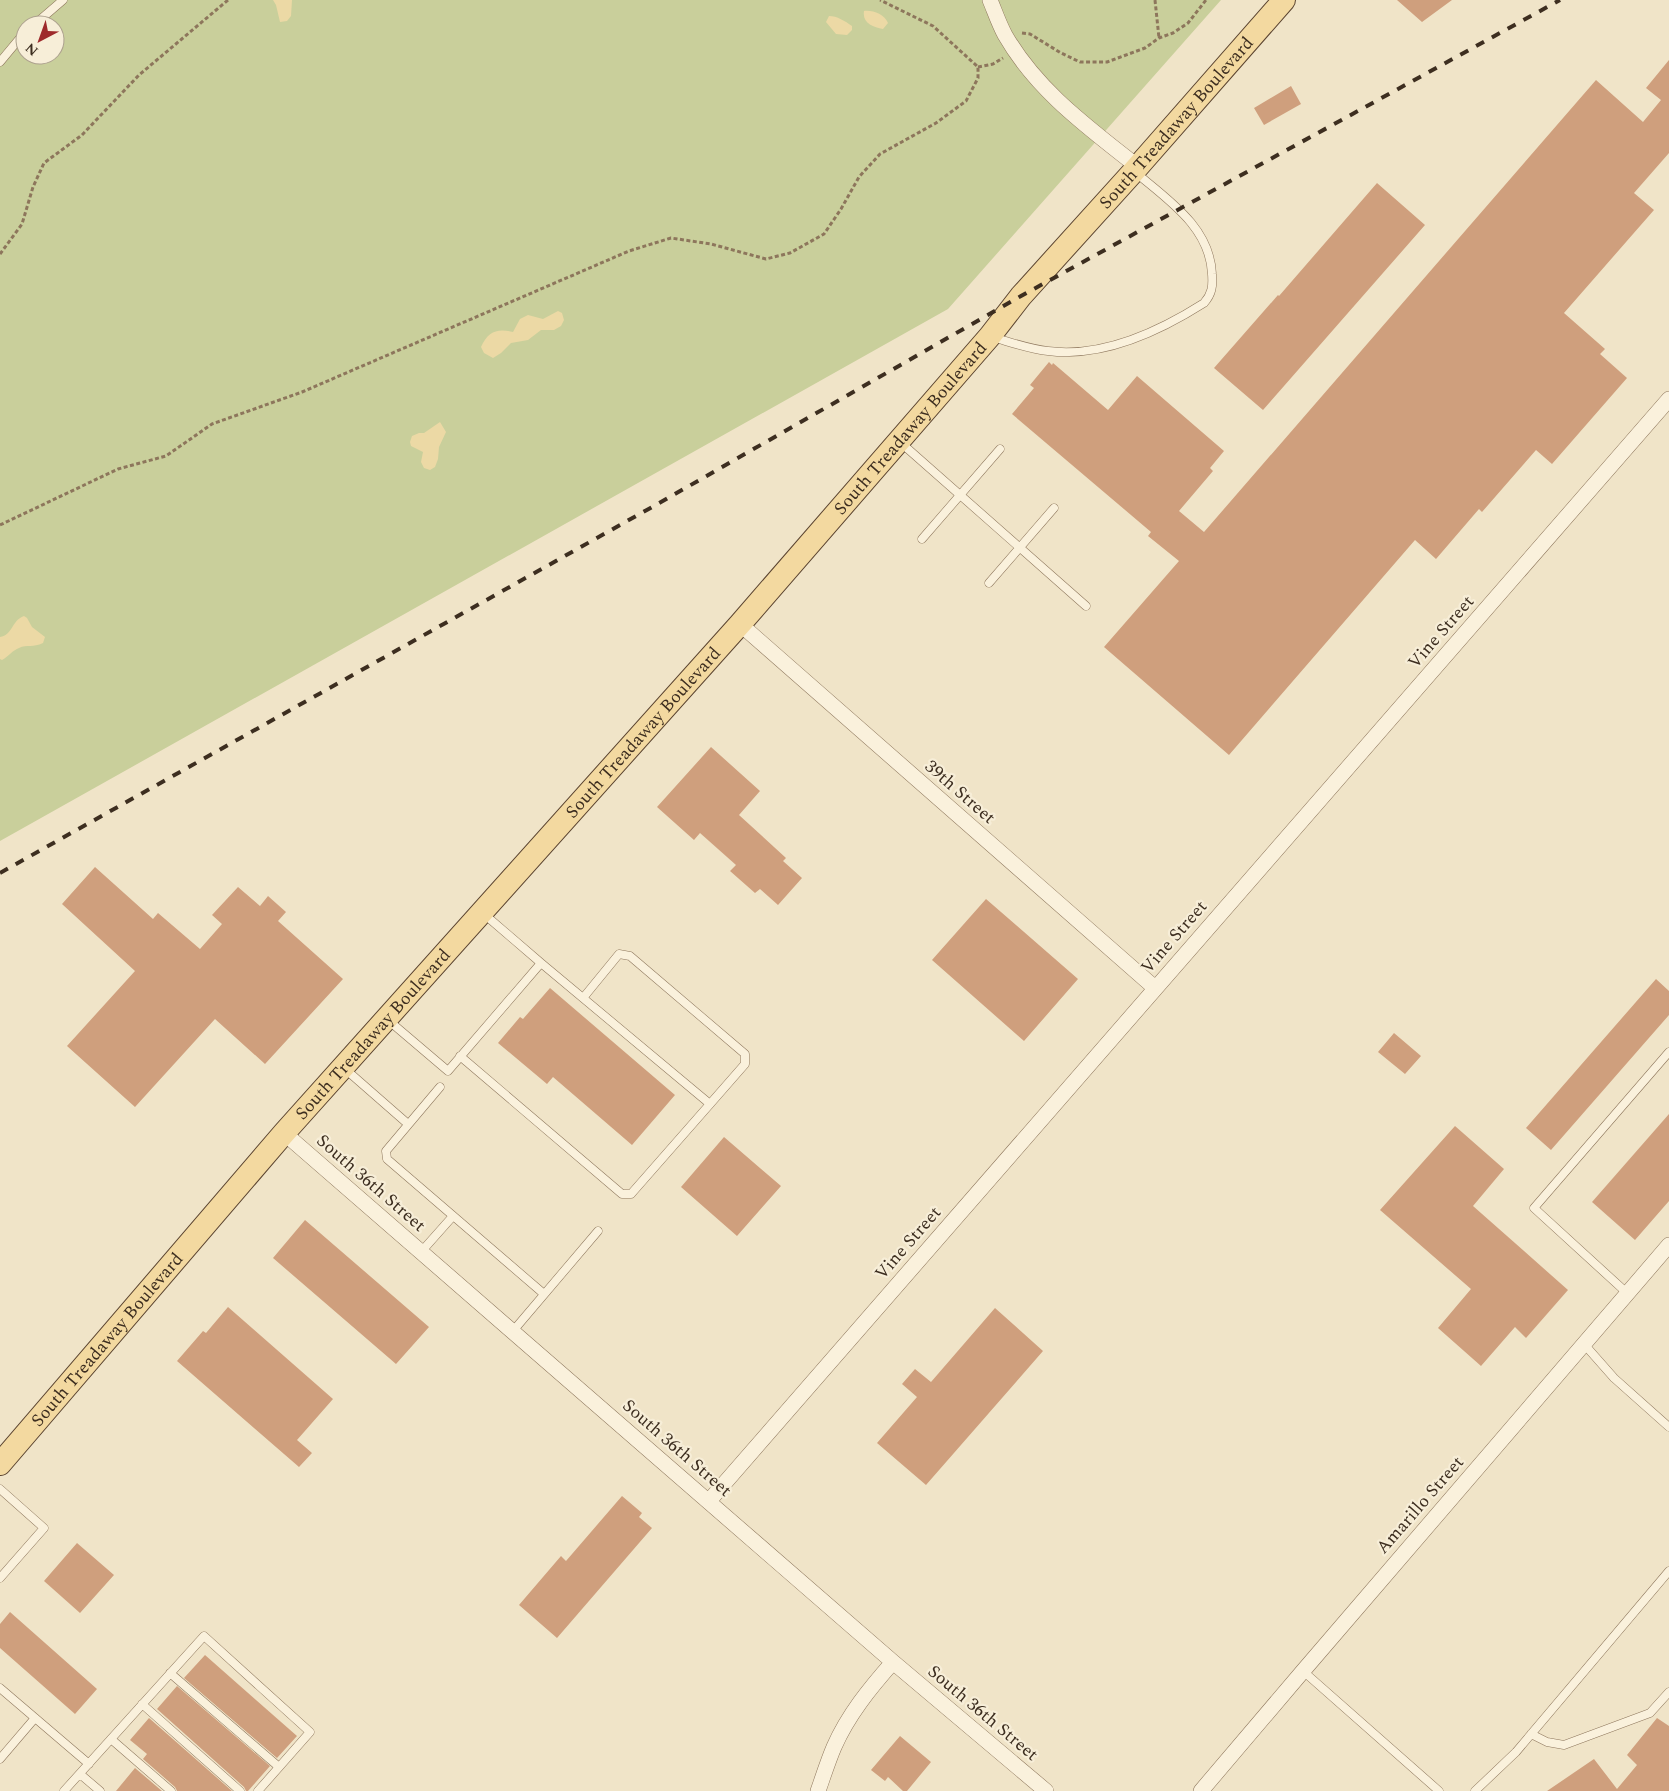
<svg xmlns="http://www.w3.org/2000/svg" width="1669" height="1791" viewBox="0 0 1669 1791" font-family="Spectral,serif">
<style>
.green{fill:#c9cf9b;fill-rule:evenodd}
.sand{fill:#ecd9a5}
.building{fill:#cf9f7d}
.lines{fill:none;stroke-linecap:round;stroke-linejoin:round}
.lane-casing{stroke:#8d765c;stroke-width:9}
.street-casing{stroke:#8d765c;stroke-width:16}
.primary-casing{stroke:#5b4430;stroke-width:24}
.path{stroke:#8d765c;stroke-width:3;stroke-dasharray:4 2.5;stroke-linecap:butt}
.lane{stroke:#faf1dc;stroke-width:8}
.street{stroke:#faf1dc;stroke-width:15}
.primary{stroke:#f3d9a0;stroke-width:22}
.rail{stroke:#3d2e20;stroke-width:4;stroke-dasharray:9 9;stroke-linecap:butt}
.labels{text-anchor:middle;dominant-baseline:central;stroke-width:4.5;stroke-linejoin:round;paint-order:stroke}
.street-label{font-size:18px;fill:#3d2e20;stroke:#f7eed8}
</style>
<rect width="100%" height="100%" fill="#f0e4c8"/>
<path class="green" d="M0,0H1221L948,309L0,841ZM25,25H55V55H25Z"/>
<path class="sand" d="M273,0H292L291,16L287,21L280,22L276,5Z
M864,11C873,10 884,14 888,23L883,29C873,27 862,23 864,11Z
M829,16C837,16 845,21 852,26V30L847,35L836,34L826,22Z
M558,311L562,313L564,320L561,326L554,330H541L528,340L511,343L501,353L493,358L484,353L481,347C488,331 498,328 513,332L520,319L528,315L543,319Z
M440,422L446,432L439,447L438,459L435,467L430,470L424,468L421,462L423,452L411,446L410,442L412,436L419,433H424Z
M24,616L27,618L32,627L45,637L43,643C33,648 27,644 19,648C13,650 9,656 2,660L0,659V637C13,635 11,621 24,616Z"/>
<path class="building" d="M1397,0H1452L1422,22Z
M1669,60V153L1634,193L1654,210L1564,313L1605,349L1600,354L1627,378L1552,464L1536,450L1482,512L1479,509L1436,559L1415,540L1229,755L1104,647L1179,561L1148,536L1151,532L1012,414L1034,388L1030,385L1049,362L1052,365L1053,363L1108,410L1137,376L1224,451L1210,468L1213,471L1179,511L1204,532L1596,80L1643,122L1661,100L1646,88Z
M1291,86L1301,104L1264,125L1254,108Z
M1377,183L1425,225L1263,410L1214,368L1278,295L1279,296Z
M711,747L760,791L739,815L786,858L783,861L802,878L778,905L760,889L755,893L730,871L736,865L700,833L694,840L657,807Z
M95,867L153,919L158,913L200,949L222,924L212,915L238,887L260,906L268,896L286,912L278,921L343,979L265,1064L215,1019L135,1107L67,1046L135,971L62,904Z
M986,899L1078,979L1024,1041L932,960Z
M1656,979L1669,991V1015L1551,1150L1526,1128Z
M550,988L675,1095L632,1145L553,1077L547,1084L498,1043L520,1017L523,1019Z
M1394,1033L1421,1056L1405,1074L1378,1052Z
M1669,1114V1201L1635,1240L1592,1202Z
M1455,1126L1504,1169L1473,1206L1568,1290L1526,1338L1515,1327L1481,1366L1438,1328L1471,1289L1380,1210Z
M724,1137L781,1186L737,1236L681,1187Z
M305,1220L429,1327L396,1364L273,1258Z
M228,1307L333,1399L297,1440L312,1453L299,1467L177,1361L203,1331L206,1333Z
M995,1308L1043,1351L926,1485L877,1443L917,1397L902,1384L915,1369L931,1382Z
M622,1496L642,1513L639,1517L652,1528L557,1638L519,1605L561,1556L566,1561Z
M77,1543L114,1575L80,1613L44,1581Z
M10,1612L97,1689L75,1714L0,1648V1624Z
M205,1655L297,1736L277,1758L184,1678Z
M177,1686L270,1766L248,1791H246L244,1787L157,1709Z
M149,1718L232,1791H177L175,1787L143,1759L147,1754L130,1740Z
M1657,1718L1669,1726V1791H1547L1594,1759L1617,1789L1637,1765L1627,1755Z
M900,1736L931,1762L907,1791H903L888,1777L885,1781L871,1770Z
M135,1768L162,1791H116Z"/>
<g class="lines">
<g class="lane-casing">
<path id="lane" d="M34,25L63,0
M0,62L25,32
M992,337C1010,342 1029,349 1048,351C1102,358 1160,331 1204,303C1212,294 1213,286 1212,274C1210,227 1168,200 1135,172
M900,442L1086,606
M922,539L1000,449
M989,583L1054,508
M583,998L619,954L630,956L745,1054V1064L710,1104
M388,1020L448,1071L541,963L484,914
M460,1056L622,1194H631L710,1104L541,963
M344,1068L408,1124
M440,1087L386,1151L387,1159L544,1294
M421,1252L453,1216
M1627,1293L1534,1208L1669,1052
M513,1331L598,1231
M1584,1344L1614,1378L1669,1427
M0,1489L44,1528L0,1578
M1303,1671L1439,1791
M170,1673L279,1767
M0,1688L89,1764
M142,1704L240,1791
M1531,1734L1547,1742L1564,1745L1650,1713L1669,1692
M111,1739L171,1791
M0,1759L35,1718
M80,1774L100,1791
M64,1791L204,1636L310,1732L258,1791
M1475,1791L1516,1752L1669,1571"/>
</g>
<g class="street-casing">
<path id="street" d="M990,0C995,12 999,24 1005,35C1037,91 1089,128 1138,167
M740,624L1155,988
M284,1133L893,1662L1046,1791
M709,1501L1669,399
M818,1791C823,1777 828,1761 834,1747C848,1715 870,1688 893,1662
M1201,1791L1303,1671L1669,1245"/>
</g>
<g class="primary-casing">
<g id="primary">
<path id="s1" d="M0,1464L284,1133L740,624L990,336L1021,296L1134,171L1284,0"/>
</g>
</g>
<path class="path" d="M1155,0L1159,38
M1022,33L1030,34L1061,53L1080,62H1107L1145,48L1159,38L1173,33L1188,23L1206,0
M978,67L993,64L1003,58
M0,254L22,224L33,187L44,163L82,135L139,75L228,0
M0,525L118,469L166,456L212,424L302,392L629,251L671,238L711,244L766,259L790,253L824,234L841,209L859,177L880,154L936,123L966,101L978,78V67L933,26L880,0"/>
<use href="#lane" class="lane"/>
<use href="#street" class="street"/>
<use href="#primary" class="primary"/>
<path class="rail" d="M0,873L661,502L1021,296L1560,0"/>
</g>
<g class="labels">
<g class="street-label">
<text stroke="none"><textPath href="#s1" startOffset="1784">South Treadaway Boulevard</textPath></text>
<text stroke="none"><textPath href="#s1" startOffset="1379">South Treadaway Boulevard</textPath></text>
<text transform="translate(1441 632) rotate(-49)">Vine Street</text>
<text stroke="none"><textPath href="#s1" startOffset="974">South Treadaway Boulevard</textPath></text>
<text transform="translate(960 792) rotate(41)">39th Street</text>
<text transform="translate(1174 937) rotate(-49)">Vine Street</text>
<text stroke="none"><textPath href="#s1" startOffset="569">South Treadaway Boulevard</textPath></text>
<text transform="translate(371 1183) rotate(41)">South 36th Street</text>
<text transform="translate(908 1243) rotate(-49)">Vine Street</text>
<text stroke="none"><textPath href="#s1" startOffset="164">South Treadaway Boulevard</textPath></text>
<text transform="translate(677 1448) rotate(41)">South 36th Street</text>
<text transform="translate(1420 1505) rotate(-49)">Amarillo Street</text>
<text transform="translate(983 1713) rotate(40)">South 36th Street</text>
</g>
</g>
<g transform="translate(40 40) rotate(221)"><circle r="24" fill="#f7eed8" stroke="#ada18e"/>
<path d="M0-4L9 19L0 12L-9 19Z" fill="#9e2a2b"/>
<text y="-8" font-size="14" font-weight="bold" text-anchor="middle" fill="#3d2e20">N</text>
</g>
</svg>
